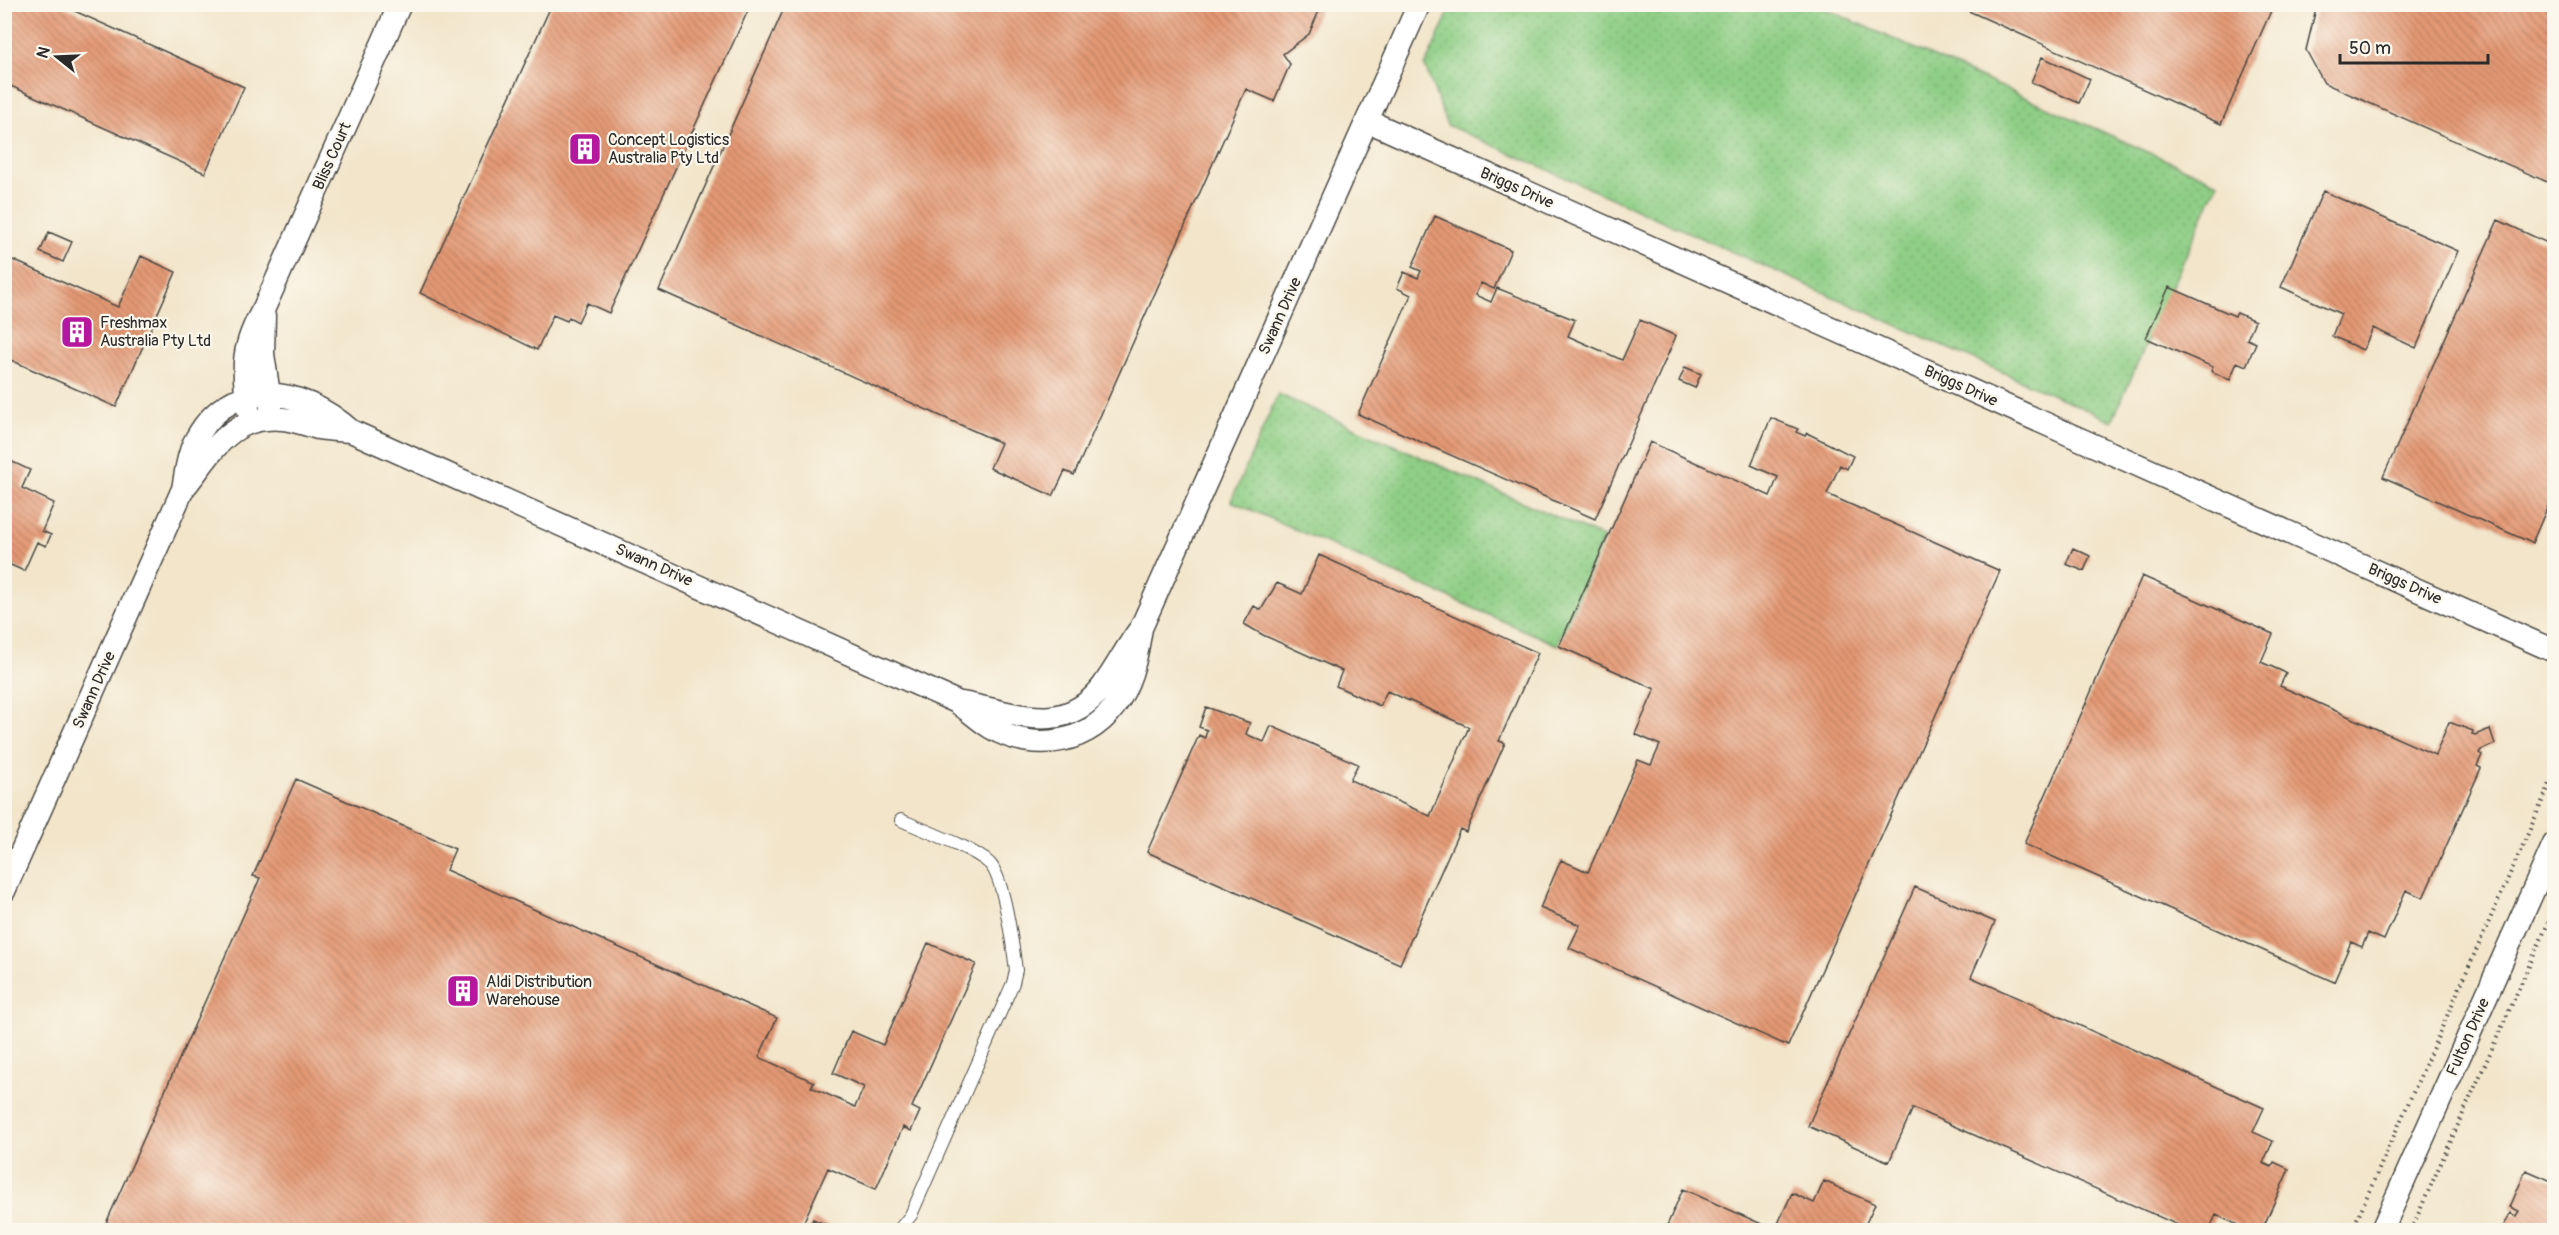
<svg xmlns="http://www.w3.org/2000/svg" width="2559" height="1235" viewBox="0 0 2559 1235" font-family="Pangolin,sans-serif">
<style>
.grass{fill:url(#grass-dots);stroke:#5c7c58;stroke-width:1.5}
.building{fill:url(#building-back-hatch)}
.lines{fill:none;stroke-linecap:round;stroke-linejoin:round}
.service-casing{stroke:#494743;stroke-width:14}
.minor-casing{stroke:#494743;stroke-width:25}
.path{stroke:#494743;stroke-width:4;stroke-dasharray:1.5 4.5;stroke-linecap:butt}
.service{stroke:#fff;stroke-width:12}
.minor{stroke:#fff;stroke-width:22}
.labels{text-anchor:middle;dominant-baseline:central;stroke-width:4.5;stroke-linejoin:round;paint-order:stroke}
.poi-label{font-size:16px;fill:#2b2b2b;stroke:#fbf7ec;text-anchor:start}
.street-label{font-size:16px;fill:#2b2b2b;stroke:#fbf7ec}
</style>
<defs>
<pattern id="grass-dots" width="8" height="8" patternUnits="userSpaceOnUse" patternTransform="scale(1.5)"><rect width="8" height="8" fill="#8ece85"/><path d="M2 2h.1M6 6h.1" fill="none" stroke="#7bb173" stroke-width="1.8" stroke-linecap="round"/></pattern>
<pattern id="building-back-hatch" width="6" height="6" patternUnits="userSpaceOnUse" patternTransform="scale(1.5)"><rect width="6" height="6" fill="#e49974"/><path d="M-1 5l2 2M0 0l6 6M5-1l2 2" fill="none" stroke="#b97d5f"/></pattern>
</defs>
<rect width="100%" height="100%" fill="#fbf7ec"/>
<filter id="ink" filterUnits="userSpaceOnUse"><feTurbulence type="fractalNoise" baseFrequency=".0167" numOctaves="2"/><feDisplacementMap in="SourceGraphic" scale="12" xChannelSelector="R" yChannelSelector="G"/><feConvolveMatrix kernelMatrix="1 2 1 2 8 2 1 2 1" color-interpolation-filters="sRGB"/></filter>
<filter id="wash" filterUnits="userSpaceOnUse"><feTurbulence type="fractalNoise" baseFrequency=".008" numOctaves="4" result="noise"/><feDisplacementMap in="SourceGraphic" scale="24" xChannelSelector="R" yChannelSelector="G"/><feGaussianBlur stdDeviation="1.35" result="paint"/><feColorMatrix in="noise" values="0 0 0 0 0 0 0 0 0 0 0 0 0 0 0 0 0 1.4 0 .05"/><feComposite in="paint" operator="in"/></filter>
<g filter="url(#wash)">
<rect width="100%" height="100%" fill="#f2e5ca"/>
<path class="grass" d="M1452,5H1817L2218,183L2112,421L1447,125L1425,66Z
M1278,394L1604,538L1557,645L1231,501Z"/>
<g id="blocks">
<path class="building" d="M4,4H59L244,87L205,173L4,83Z
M552,4H751L609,313L587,303L578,322L569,317L567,321L553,315L537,350L420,293Z
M786,4H1322L1309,34L1283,54L1290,64L1274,101L1246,89L1074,475L1065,471L1053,496L990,468L1001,443L659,290Z
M1953,4H2274L2221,124Z
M2317,4H2554V185L2324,83L2306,50Z
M2042,57L2090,79L2079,103L2031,82Z
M2323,191L2458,251L2416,348L2373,328L2363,350L2332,336L2341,314L2281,287Z
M1435,216L1511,250L1494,289L1481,283L1475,295L1491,302L1497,288L1575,320L1568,336L1622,360L1640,320L1676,336L1595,519L1358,414L1411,295L1397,288L1404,272L1418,278L1421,271L1412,267Z
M2498,220L2554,246V492L2532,543L2383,477Z
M49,232L72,242L63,262L40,252Z
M4,256L118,307L141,256L176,272L116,407L4,357Z
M2169,287L2235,316L2237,313L2255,321L2247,339L2256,343L2246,366L2237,362L2230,380L2211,371L2213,367L2146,338Z
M1685,367L1701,374L1695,388L1679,381Z
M1771,418L1798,429L1796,432L1805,436L1807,433L1853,456L1847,469L1840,465L1827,494L2000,571L1788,1046L1569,948L1580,925L1540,908L1561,860L1588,872L1638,760L1651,765L1660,745L1635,734L1655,689L1559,646L1650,442L1770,496L1778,477L1751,465Z
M4,458L30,470L22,488L54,503L42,531L51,535L46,546L37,542L24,571L4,562Z
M2073,548L2090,556L2084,571L2066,564Z
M1319,555L1538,653L1499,741L1505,743L1466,832L1460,829L1400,964L1147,852L1199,735L1205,738L1207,730L1199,727L1206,707L1250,723L1246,734L1264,742L1271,726L1358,764L1350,780L1430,816L1469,727L1387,691L1380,706L1336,686L1342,671L1263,635L1244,624L1254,606L1261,610L1277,583L1302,594Z
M2142,576L2273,634L2261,662L2286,673L2280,686L2435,755L2449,722L2473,731L2472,734L2475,735L2490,729L2495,744L2481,750L2479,753L2482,755L2477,766L2481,768L2423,898L2406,890L2384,940L2368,933L2362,947L2351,942L2334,982L2024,844Z
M296,779L455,849L446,870L777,1018L759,1057L814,1082L811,1087L855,1107L864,1087L833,1073L851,1031L883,1045L928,943L976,964L912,1107L920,1111L911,1131L903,1127L876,1189L828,1168L800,1230H103L260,878L253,876Z
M1915,887L1995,922L1971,977L2264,1108L2253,1132L2273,1141L2263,1163L2272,1167L2274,1162L2289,1169L2262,1230H2233L2236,1224L2216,1215L2209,1230H2189L1913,1108L1889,1162L1808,1126Z
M2526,1170L2554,1182V1230H2502L2510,1213L2516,1216L2519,1211L2510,1207Z
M1824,1181L1875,1204L1865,1225L1877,1230H1665L1683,1189L1775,1230L1792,1193L1814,1203Z
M813,1219L838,1230H808Z"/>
</g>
</g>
<g filter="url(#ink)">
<use href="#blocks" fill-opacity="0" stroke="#494743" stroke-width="1.5"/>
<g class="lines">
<g class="service-casing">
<path id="service" d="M899,1230L911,1215L1013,983L1016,970C1013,948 1004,876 989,863C973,848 923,830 901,820"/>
</g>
<g class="minor-casing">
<path id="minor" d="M1368,121L2554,651
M264,316L263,354L271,408
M248,409C242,366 242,346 264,308L400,4
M183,489C186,473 187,458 194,443C228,374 301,386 351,431L957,702C968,710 979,720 990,727C1035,754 1093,744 1120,698C1133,676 1137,653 1141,628
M962,703C1013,712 1064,738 1103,686C1117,667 1127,646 1141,628L1419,4
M4,891L183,489C212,454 229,414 283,419C295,420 306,425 318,428C329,430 340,430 351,431
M2382,1230L2554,844"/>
</g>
<path class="path" d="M2352,1230L2554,775
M2411,1230L2554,910"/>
<use href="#service" class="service"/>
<use href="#minor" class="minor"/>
</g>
</g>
<defs>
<g id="building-square" transform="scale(1.725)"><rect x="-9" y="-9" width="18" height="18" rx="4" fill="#b5179e" stroke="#fbf7ec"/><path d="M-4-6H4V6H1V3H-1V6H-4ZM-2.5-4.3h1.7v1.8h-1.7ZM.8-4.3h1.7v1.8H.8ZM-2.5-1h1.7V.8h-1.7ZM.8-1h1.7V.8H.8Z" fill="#fff"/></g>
</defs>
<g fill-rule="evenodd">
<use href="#building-square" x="585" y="149"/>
<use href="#building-square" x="77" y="332"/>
<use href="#building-square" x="463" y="991"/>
</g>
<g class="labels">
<g class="poi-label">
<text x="608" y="140">Concept Logistics<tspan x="608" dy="18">Australia Pty Ltd</tspan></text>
<text x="100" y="323">Freshmax<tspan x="100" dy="18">Australia Pty Ltd</tspan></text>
<text x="486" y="982">Aldi Distribution<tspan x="486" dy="18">Warehouse</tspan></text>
</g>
<g class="street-label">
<text transform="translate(332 156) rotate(-66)">Bliss Court</text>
<text transform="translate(1517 188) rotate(24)">Briggs Drive</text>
<text transform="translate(1280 316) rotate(-66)">Swann Drive</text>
<text transform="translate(1961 386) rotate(24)">Briggs Drive</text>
<text transform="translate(654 565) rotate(24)">Swann Drive</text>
<text transform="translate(2405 584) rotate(24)">Briggs Drive</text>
<text transform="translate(94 690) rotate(-66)">Swann Drive</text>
<text transform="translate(2468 1037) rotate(-66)">Fulton Drive</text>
</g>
</g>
<rect width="2559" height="1235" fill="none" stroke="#fbf7ec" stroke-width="24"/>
<g transform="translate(57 57) rotate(288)" stroke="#fbf7ec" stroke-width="4.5" paint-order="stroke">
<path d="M0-4.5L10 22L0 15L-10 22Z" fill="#2b2b2b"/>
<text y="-9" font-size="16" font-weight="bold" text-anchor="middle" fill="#2b2b2b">N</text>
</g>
<path d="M2340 54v9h148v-9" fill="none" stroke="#2b2b2b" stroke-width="3"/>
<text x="2349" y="54" font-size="18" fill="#2b2b2b" stroke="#fbf7ec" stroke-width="4.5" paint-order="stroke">50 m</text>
</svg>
